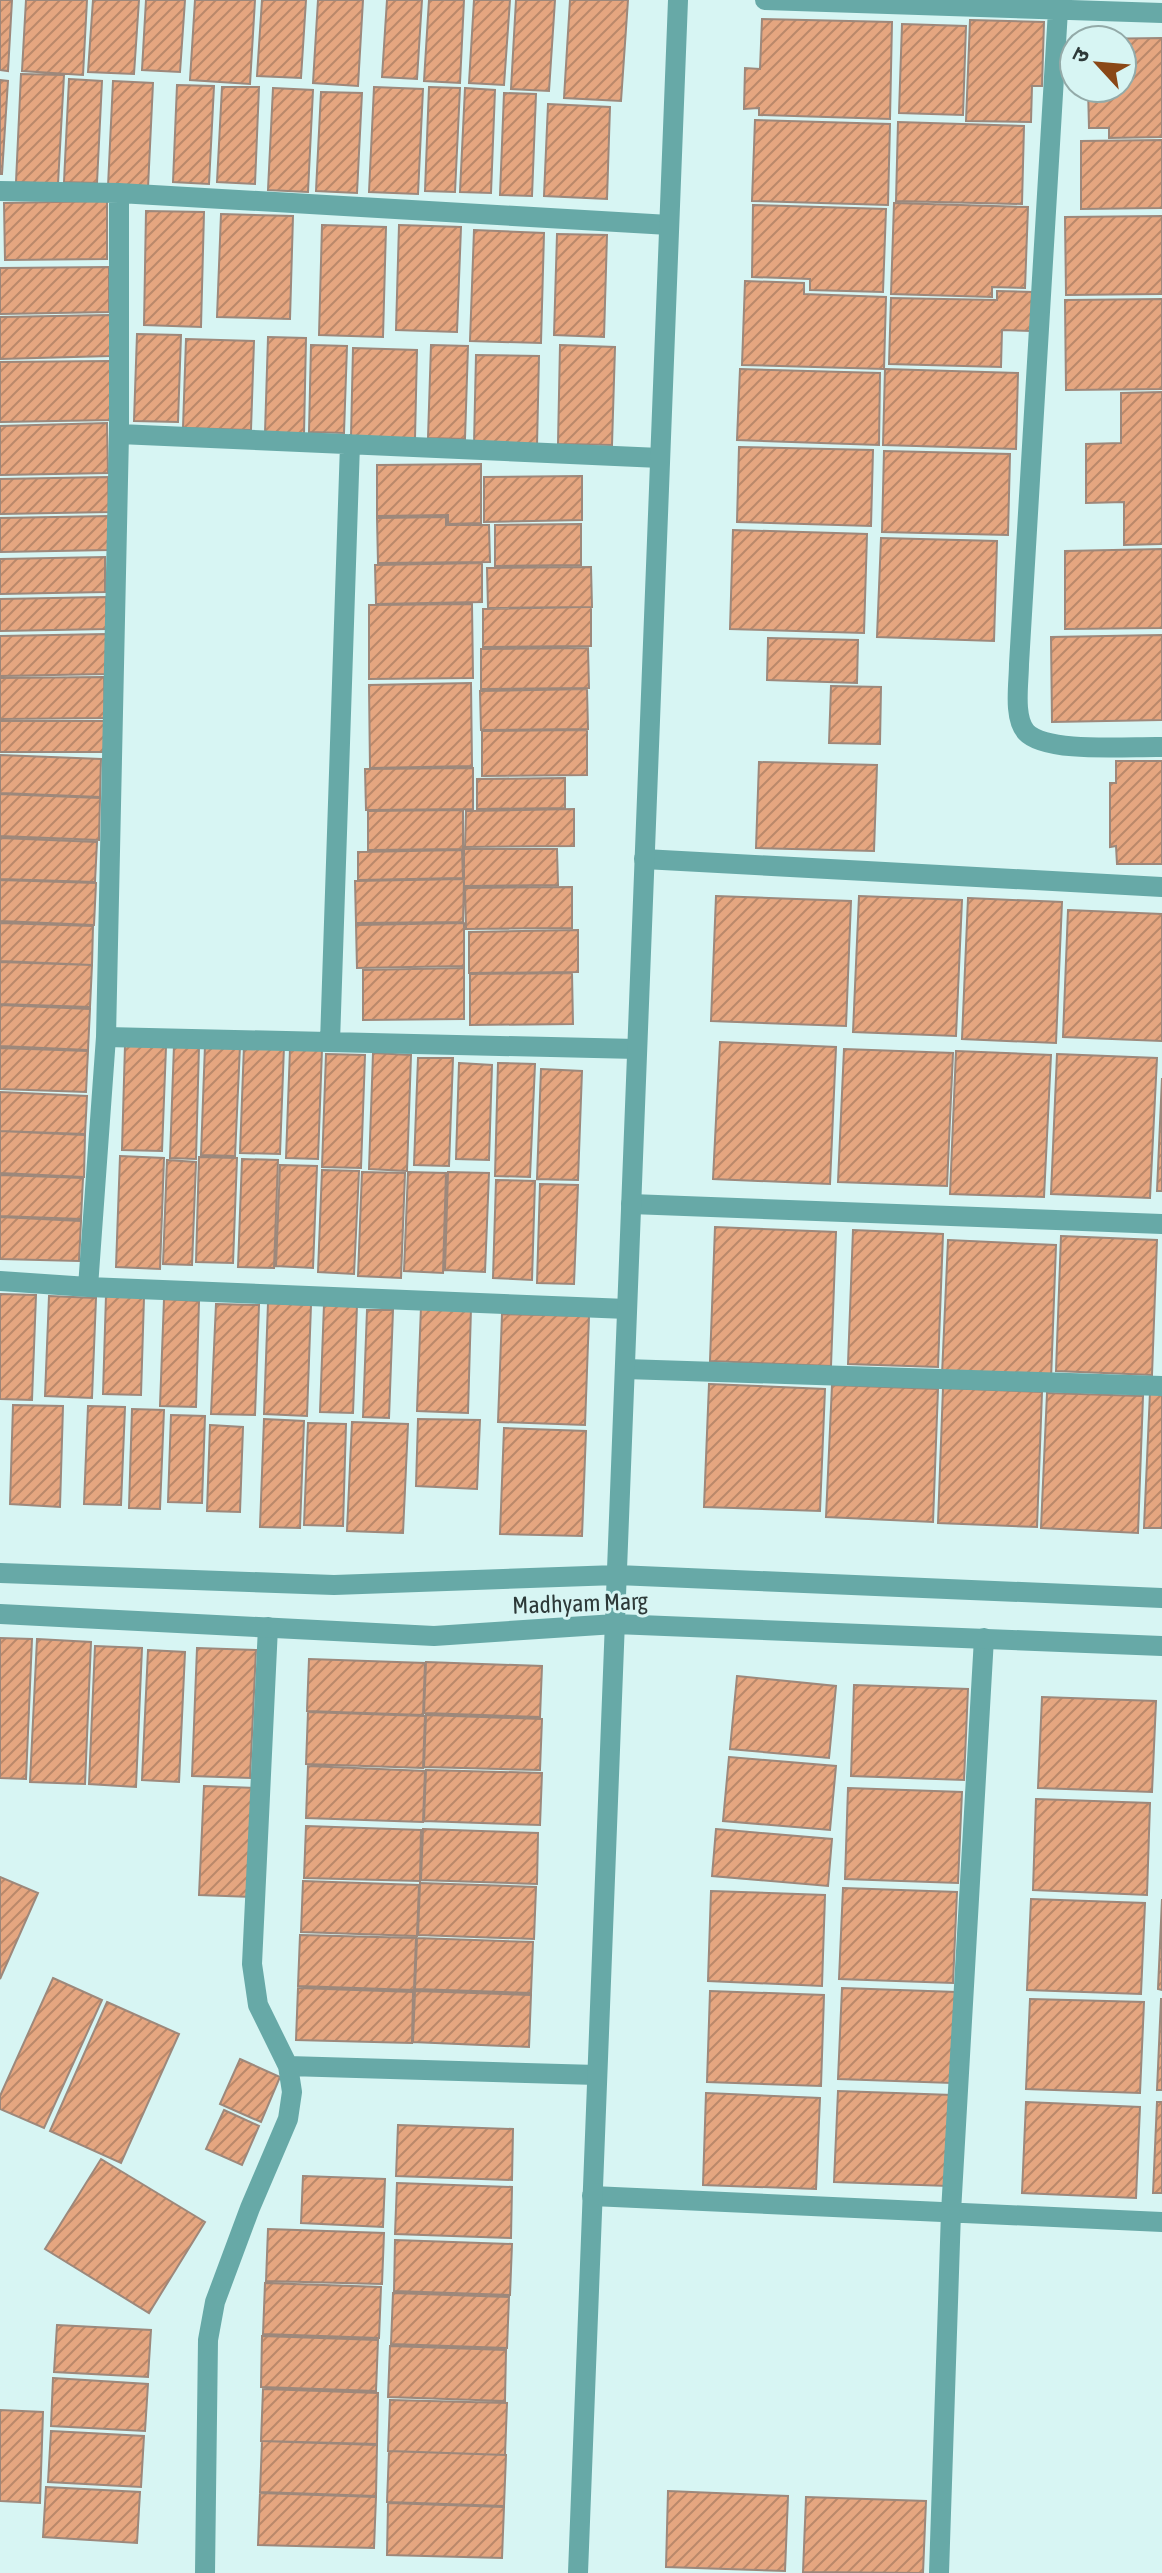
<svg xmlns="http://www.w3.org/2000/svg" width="1162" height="2573" viewBox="0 0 1162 2573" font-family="'Asap Condensed','Noto Sans Devanagari',sans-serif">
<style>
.building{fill:url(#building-hatch);stroke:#9d887b;stroke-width:2}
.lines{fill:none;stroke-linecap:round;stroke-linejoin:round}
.minor{stroke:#67a9a7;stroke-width:20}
.tertiary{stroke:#67a9a7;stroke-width:20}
.labels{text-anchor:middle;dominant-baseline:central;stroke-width:6;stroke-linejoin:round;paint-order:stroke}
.street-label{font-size:24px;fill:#2d3938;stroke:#d7f5f3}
</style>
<defs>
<pattern id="building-hatch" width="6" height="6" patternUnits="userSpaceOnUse" patternTransform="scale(2)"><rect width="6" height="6" fill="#e5a680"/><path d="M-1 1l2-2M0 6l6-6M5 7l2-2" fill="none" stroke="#ba886a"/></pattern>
</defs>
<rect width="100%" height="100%" fill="#d7f5f3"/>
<path class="building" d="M0,0H12L8,71L0,70Z
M26,0H87L83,75L22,71Z
M93,0H139L134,74L88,72Z
M146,0H185L180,72L142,70Z
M195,0H255L250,84L190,80Z
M262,0H306L301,78L257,76Z
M318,0H363L358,86L313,83Z
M387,0H422L417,79L382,77Z
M429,0H464L460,83L424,81Z
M474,0H510L504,85L469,83Z
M516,0H555L549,91L511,89Z
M570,0H628L621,101L564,98Z
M762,19L892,22L890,119L759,115V108L744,109L745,68L760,69Z
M970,20L1044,22L1042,86H1032L1031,122L966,121Z
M902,24L966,26L963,115L899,113Z
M1162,38V137L1109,138V128H1089L1088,88H1122V40L1088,39Z
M21,74L64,75L58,184L16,182Z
M69,79L102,81L97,183L64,182Z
M0,80L8,81L2,174H0Z
M113,81L153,83L148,188L108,186Z
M177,85L214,86L209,184L173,182Z
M222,87H259L255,184L217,182Z
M374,87L423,89L418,194L369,192Z
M429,87L460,88L455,192L425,191Z
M273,88L313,90L308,192L268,190Z
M465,88L495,90L491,193L460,192Z
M321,92L362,93L357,193L316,191Z
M504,93L536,94L532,196L500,195Z
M548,104L610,107L607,199L544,196Z
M755,120L890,124L888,205L752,201Z
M898,122L1024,126L1022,204L896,201Z
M1162,140V208L1081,209V141Z
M107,201V259L5,260L4,203Z
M894,203L1028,207L1025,288L992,287V297L891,294Z
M753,205L886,209L883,292L810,290V279L752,277Z
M146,211L204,212L201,327L144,325Z
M221,214L293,216L290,319L217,317Z
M1162,216V294L1066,295L1065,217Z
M322,225L386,227L383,337L319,335Z
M399,225L461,227L457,332L396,330Z
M474,230L544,233L541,343L470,341Z
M557,234L607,235L604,337L554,335Z
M109,267V312L0,314V268Z
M745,281L804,283V294L886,297L884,369L742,365Z
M997,291L1032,292L1031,331L1002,330L1001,367L889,364L891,298L997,300Z
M1162,299V389L1066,390L1065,300Z
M110,315V356L0,359V317Z
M137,334L181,335L178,422L134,421Z
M268,337L306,338L304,434L265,433Z
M186,339L254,341L251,430L183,428Z
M311,345L347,346L344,433L309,432Z
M431,345L468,346L465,439L428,438Z
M560,345L615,347L612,445L558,444Z
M353,348L417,350L415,439L351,437Z
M476,355L539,356L537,446L474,445Z
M110,361L111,420L0,422V362Z
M740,369L880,373L879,445L737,440Z
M885,369L1018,373L1016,449L883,445Z
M1162,392V544L1124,545V502L1086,503V444L1121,443V393Z
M107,423L108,473L0,475V426Z
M739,447L873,450L871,526L737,522Z
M884,451L1010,454L1008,535L882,532Z
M481,464V523L448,524V515L377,516V465Z
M582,476V520L484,522V477Z
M108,477L109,512L0,514V479Z
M109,516V550L0,552V518Z
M446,517V525H489L490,562L378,563L377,518Z
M581,524V565L495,566V525Z
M733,530L867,534L864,633L730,629Z
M881,538L997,541L994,641L877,637Z
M1162,549V628L1065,629V551Z
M105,557V592L0,594V559Z
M482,563V602L376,604L375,565Z
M591,567L592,607L488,608L487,568Z
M106,597L107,629L0,631V599Z
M472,604L473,678L369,679V605Z
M591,607V646L483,647V609Z
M106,634V674L0,676V636Z
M1162,635V720L1052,722L1051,637Z
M768,638L858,640L857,683L767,680Z
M588,648L589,688L481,689V649Z
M104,677L105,718L0,719V678Z
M471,683L472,766L370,768L369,685Z
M831,686L881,687L880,744L829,743Z
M587,689L588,729L481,730L480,691Z
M0,721H104V752H0Z
M587,730V775L482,776V731Z
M0,755L101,759L100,797L0,793Z
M1116,761H1162V864H1117L1116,846L1110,847V783H1116Z
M759,762L877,765L874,851L756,848Z
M473,768V809L366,810L365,769Z
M565,778V808L477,809V779Z
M0,794L100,798L99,840L0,836Z
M574,809V846L465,847L466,811Z
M463,810V849L368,850V811Z
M0,838L97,842L95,882L0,879Z
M464,849H557L558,885L464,886Z
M462,850L463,878L358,880V852Z
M464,879L463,922L356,923L355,881Z
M0,880L96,883L94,925L0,921Z
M572,887V928L466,929L465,888Z
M716,896L851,901L846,1026L711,1021Z
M859,896L962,900L956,1036L853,1032Z
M968,898L1062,902L1056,1043L962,1039Z
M1068,910L1162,914V1041L1063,1037Z
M0,923L93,926L92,965L0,961Z
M464,923V966L357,968L356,925Z
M578,930V972L469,973V932Z
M0,962L92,965L90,1007L0,1004Z
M464,968V1019L363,1020V970Z
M572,973L573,1024L470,1025V974Z
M0,1005L90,1009L88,1050L0,1046Z
M720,1042L836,1047L830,1184L713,1179Z
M125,1045L166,1047L162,1151L122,1150Z
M174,1045L199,1046L196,1159L170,1158Z
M205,1045L240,1046L235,1156L201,1155Z
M244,1045L284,1046L280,1154L240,1153Z
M0,1048L88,1051L86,1092L0,1089Z
M290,1049H322L318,1159L286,1158Z
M844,1049L953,1053L947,1186L838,1182Z
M956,1051L1051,1055L1044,1197L950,1194Z
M373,1053L411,1055L407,1171L369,1169Z
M326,1054L365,1055L361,1168L322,1167Z
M1057,1054L1157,1058L1150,1198L1051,1194Z
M418,1058H453L449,1166L414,1165Z
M459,1063L492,1065L489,1160L456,1159Z
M498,1063L535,1064L530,1177L495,1176Z
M541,1069L582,1071L578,1180L537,1179Z
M1162,1078V1191H1157Z
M0,1092L87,1096L85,1134L0,1131Z
M0,1131L85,1135L84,1177L0,1173Z
M120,1156L164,1158L160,1269L116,1267Z
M199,1157L237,1158L233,1263L196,1262Z
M242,1159L278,1160L274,1268L238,1267Z
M167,1160L196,1162L192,1265L163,1264Z
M280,1165L317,1166L313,1268L276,1266Z
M322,1170L359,1171L354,1274L318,1272Z
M362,1172L405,1173L401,1278L358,1276Z
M408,1172L446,1173L443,1273L404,1271Z
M448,1172L489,1173L485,1272L445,1270Z
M0,1175L83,1178L81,1219L0,1216Z
M496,1180L535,1181L532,1280L493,1278Z
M540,1184L578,1185L574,1284L537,1283Z
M0,1217L81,1221L79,1261L0,1259Z
M715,1227L836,1232L831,1366L710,1361Z
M853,1230L943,1234L938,1367L848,1364Z
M1061,1236L1157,1240L1152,1375L1056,1371Z
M948,1240L1056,1245L1051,1380L942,1375Z
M0,1294L36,1295L32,1400L0,1399Z
M106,1295L144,1297L141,1395L103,1394Z
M49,1296L96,1298L92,1398L45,1396Z
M164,1299L199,1301L196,1407L160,1406Z
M268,1303L311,1305L307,1416L264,1414Z
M216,1304L259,1305L255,1415L211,1414Z
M324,1304L357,1305L353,1413L320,1412Z
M421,1307L471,1308L468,1413L417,1411Z
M367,1310H393L389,1418L363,1417Z
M502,1314L589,1316L585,1425L498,1422Z
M709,1384L825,1389L820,1511L704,1507Z
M832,1385L938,1389L933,1522L826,1517Z
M943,1388L1042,1392L1037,1527L938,1523Z
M1150,1392L1162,1393V1528H1144Z
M1047,1393L1143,1396L1138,1533L1041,1528Z
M13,1405L63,1406L60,1507L10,1504Z
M88,1406L125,1407L121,1505L84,1504Z
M132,1409L164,1410L160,1509L129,1508Z
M171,1415L205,1416L202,1503L168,1502Z
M264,1419L304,1421L300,1528L260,1527Z
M418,1419L480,1420L477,1489L416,1486Z
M352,1422L408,1424L403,1533L347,1531Z
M308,1423L346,1424L343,1526L304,1525Z
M210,1425L243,1427L240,1512L207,1511Z
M504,1428L586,1431L582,1536L500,1534Z
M0,1638L32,1639L26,1779L0,1778Z
M37,1639L91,1642L85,1784L30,1782Z
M95,1646L142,1648L136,1787L89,1784Z
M197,1648L256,1650L250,1778L192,1776Z
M148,1650L185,1652L179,1782L142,1780Z
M309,1659L425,1663L423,1715L307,1711Z
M426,1662L542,1666L540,1717L424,1713Z
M737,1676L836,1686L829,1758L730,1749Z
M854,1685L968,1689L964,1780L851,1776Z
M1042,1697L1156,1701L1152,1792L1038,1788Z
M308,1712L425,1716L423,1768L306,1764Z
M426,1715L542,1719L540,1770L424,1767Z
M729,1757L836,1766L830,1830L723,1821Z
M308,1766L425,1771L423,1822L306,1818Z
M426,1770L542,1773L540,1825L424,1821Z
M204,1786L257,1788L252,1897L199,1895Z
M848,1788L962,1792L958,1883L845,1879Z
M1036,1799L1150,1803L1147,1895L1033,1890Z
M306,1826L421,1830L420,1881L304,1878Z
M423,1829L538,1833L537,1884L421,1880Z
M716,1829L832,1839L828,1886L712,1876Z
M0,1877L38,1893L0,1979Z
M303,1881L419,1885L417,1936L301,1932Z
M420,1883L536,1887L534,1939L418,1935Z
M843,1888L957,1892L953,1983L839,1979Z
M711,1891L825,1895L822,1986L708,1981Z
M1031,1899L1145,1903L1141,1994L1027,1990Z
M1162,1899V1990L1158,1989Z
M300,1935L416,1938L414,1990L298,1986Z
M417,1938L533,1942L531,1993L415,1989Z
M53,1978L102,2000L44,2128L0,2109V2096Z
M298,1988L413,1992L412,2043L296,2040Z
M842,1988L956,1992L952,2083L838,2079Z
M415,1991L531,1995L529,2047L413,2042Z
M710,1991L824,1995L821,2086L707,2082Z
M1030,1999L1144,2002L1140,2093L1026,2089Z
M1161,1999H1162V2090H1157Z
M107,2002L179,2034L121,2163L50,2131Z
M240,2059L280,2077L261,2122L220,2104Z
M838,2091L952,2095L948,2186L834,2182Z
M706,2093L820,2098L816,2189L703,2185Z
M1026,2102L1140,2107L1136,2198L1022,2193Z
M1157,2102H1162V2193H1153Z
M224,2110L259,2126L242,2165L206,2149Z
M398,2125L513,2129L512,2180L396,2176Z
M101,2159L205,2222L149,2313L45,2249Z
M303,2176L385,2179L383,2227L301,2223Z
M397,2183L512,2187L511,2238L395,2234Z
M268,2229L384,2233L382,2284L266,2281Z
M395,2240L512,2244L510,2295L394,2291Z
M265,2283L381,2287L379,2338L263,2334Z
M393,2293L509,2297L507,2348L391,2344Z
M57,2325L151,2330L148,2377L54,2372Z
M262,2336L378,2340L376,2391L261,2387Z
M390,2346L506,2350L505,2401L388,2397Z
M53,2378L148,2384L145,2431L51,2426Z
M263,2389L378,2393L377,2444L261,2441Z
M390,2400L507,2403L505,2455L388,2451Z
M0,2410L43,2412L40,2503L0,2501Z
M51,2431L144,2436L141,2487L48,2482Z
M262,2441L377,2445L376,2496L260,2492Z
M389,2451L506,2455L504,2506L387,2502Z
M46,2487L140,2492L137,2543L43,2537Z
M668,2491L788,2496L785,2571L666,2567Z
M260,2493L376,2497L374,2548L258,2545Z
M806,2497L926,2501L923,2573L803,2572Z
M388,2503L504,2507L502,2558L387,2555Z"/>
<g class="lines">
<path class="minor" d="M765,0L1162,13
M1058,10L1019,664C1019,683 1013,717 1026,732C1046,754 1132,746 1162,747
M0,191L119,193L669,225
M119,434L660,458
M644,859L1162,887
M106,1037L637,1049
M330,1042L350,444
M631,1204L1162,1224
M0,1281L88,1287L627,1309
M88,1287L106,1037L119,434V193
M625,1369L1162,1386
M288,2066L597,2075
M592,2196L1162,2222
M205,2573L208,2340L215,2302L250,2208L288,2119L292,2092L288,2066L258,2005L252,1964L268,1627
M939,2573L951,2212L984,1638"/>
<path class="tertiary" d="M0,1573L334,1585L617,1575L1162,1598
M0,1614L434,1636L615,1624L1162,1646
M578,2573L678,0"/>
</g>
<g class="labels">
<g class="street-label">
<text transform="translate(580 1603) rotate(-2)">Madhyam Marg</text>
</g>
</g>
<g transform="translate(1098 64) rotate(296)"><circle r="38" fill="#d7f5f3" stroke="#93aaa8" stroke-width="2"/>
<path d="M0-6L14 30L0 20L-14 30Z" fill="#8a4817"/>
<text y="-12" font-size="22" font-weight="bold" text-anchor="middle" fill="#2d3938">उ</text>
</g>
</svg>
